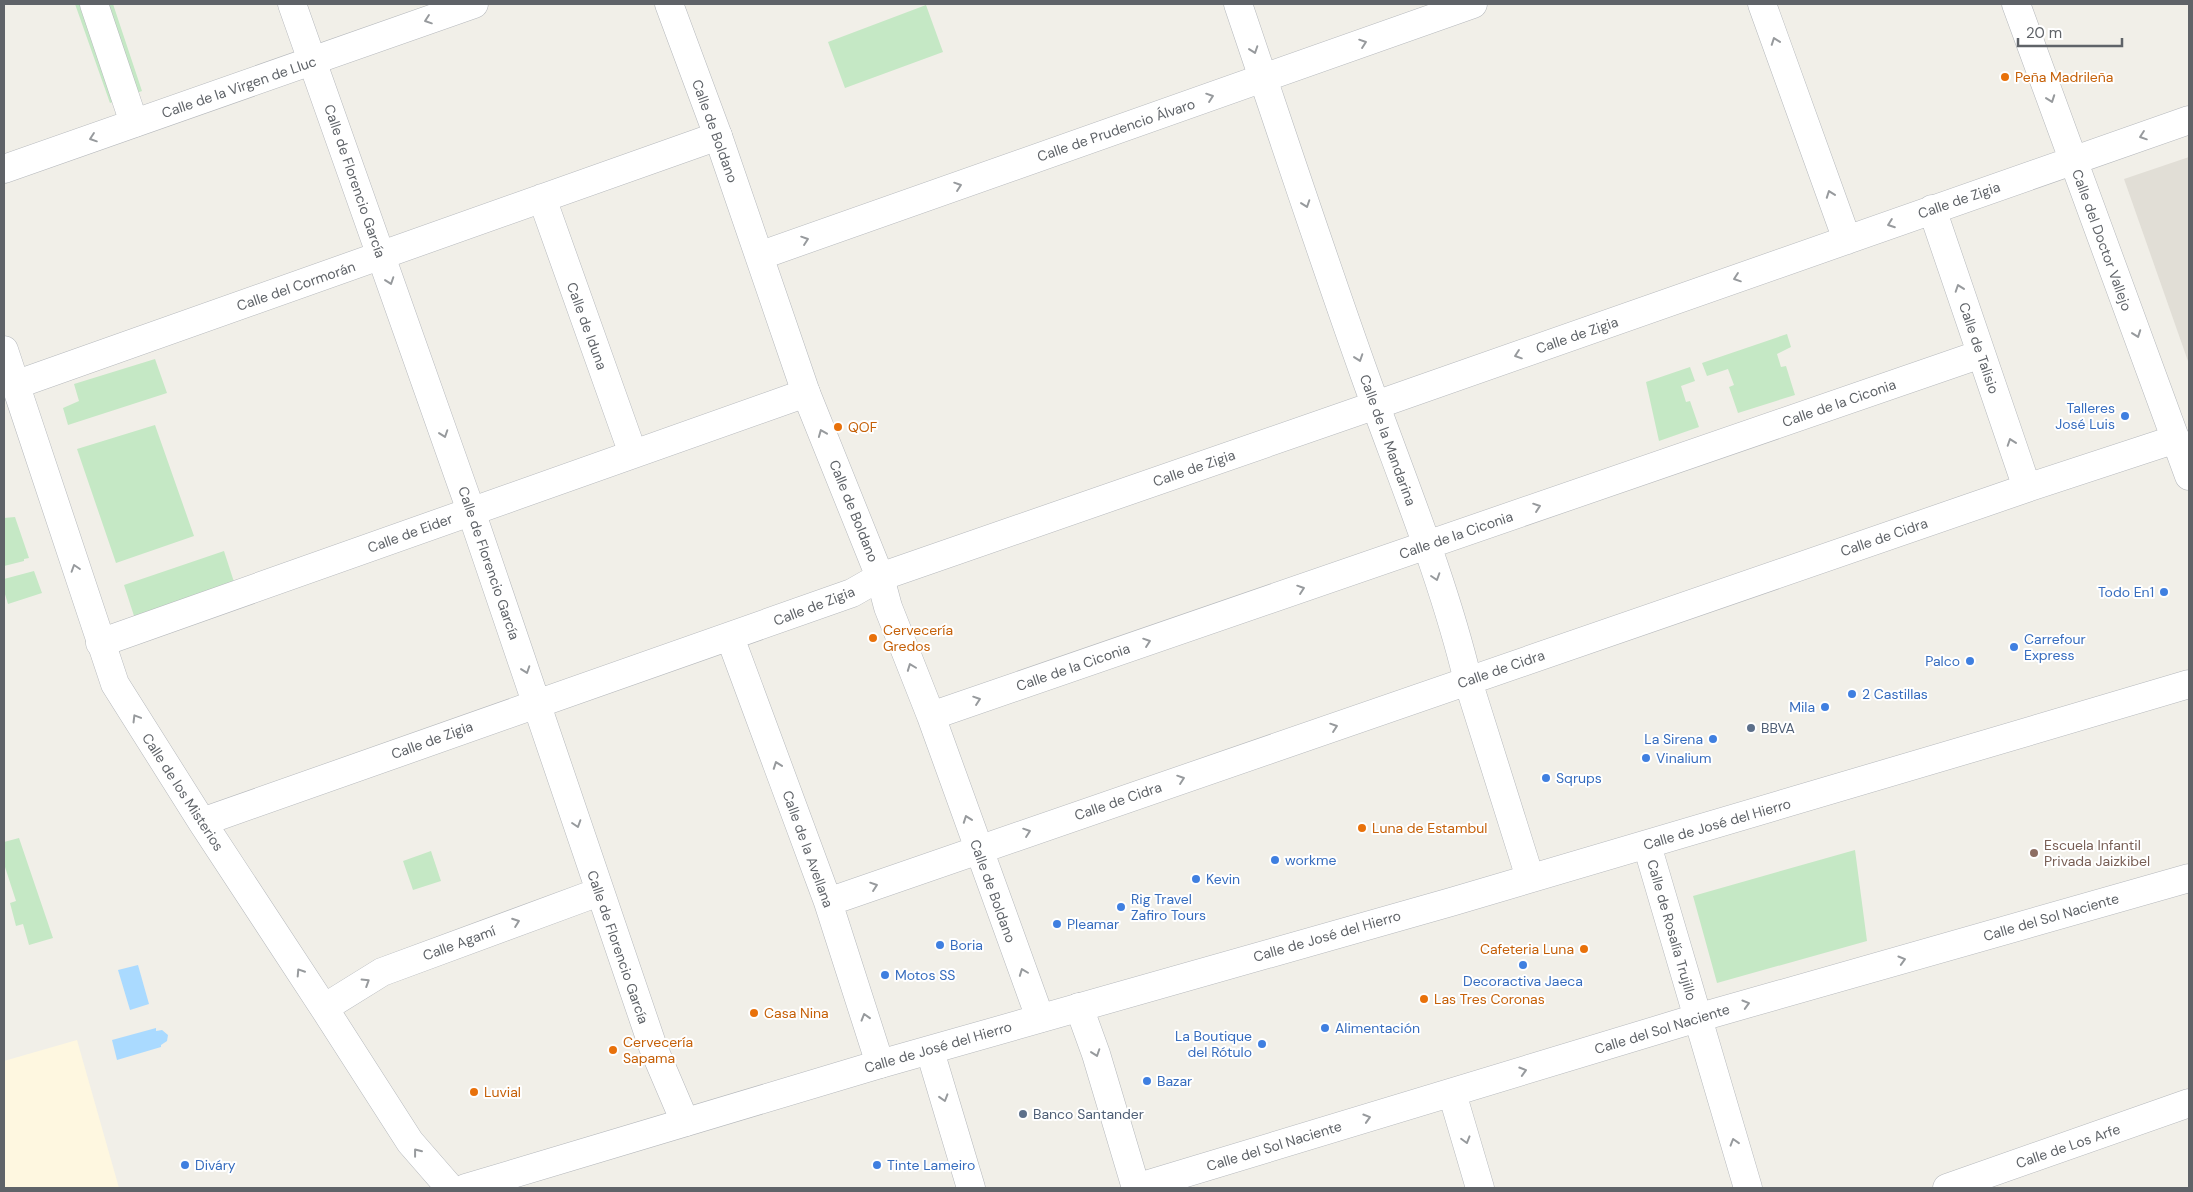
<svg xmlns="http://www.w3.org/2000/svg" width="2193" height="1192" viewBox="0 0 2193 1192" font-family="'DM Sans',sans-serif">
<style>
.commercial{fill:#fef7e0}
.education{fill:#e1ded6}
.green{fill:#c5e8c5}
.water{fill:#aadaff}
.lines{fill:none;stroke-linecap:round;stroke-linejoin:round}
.pedestrian-casing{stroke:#b5b8bc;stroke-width:29}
.minor-casing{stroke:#b5b8bc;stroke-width:29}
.tertiary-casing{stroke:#b5b8bc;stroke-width:29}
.pedestrian{stroke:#fff;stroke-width:28}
.minor{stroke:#fff;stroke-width:28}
.tertiary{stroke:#fff;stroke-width:28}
.oneway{stroke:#979a9d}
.food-dot{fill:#e8710a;stroke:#fff;stroke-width:2}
.shop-dot{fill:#3f7fe0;stroke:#fff;stroke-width:2}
.service-dot{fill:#5c6f8a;stroke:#fff;stroke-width:2}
.education-dot{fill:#8d6e63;stroke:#fff;stroke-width:2}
.labels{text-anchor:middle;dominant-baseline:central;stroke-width:4;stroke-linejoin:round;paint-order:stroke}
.food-label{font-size:14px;fill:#c56008;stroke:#fff;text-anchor:start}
.street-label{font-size:14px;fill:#5f6368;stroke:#fff}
.shop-label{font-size:14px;fill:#366cbe;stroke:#fff;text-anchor:start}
.service-label{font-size:14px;fill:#4e5e75;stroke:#fff;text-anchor:start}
.education-label{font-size:14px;fill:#785e54;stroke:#fff;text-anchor:start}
</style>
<rect width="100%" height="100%" fill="#f1efe8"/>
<path class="commercial" d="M77,1040L119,1188H4V1061Z"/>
<path class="education" d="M2189,157V364L2124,179Z"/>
<path class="green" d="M75,4H113L142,91L110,103Z
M926,5L943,52L845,88L828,42Z
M1787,334L1791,347L1777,354L1781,367L1786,366L1795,395L1738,413L1729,387L1734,385L1728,369L1707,376L1702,363Z
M155,359L167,393L68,425L63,408L79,401L74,384Z
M1690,367L1695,381L1681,386L1686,402L1690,401L1699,427L1659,441L1646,382Z
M155,425L194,536L116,563L77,449Z
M15,517L29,558L24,559V561L4,566V518Z
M224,551L235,585L135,619L124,585Z
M34,571L42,593L8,604L4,591V579Z
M19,838L53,938L29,945L23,924L16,926L10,903L16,901L5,867L4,868V842Z
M1855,850L1867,941L1717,983L1693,896Z
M431,851L441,881L413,890L403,861Z"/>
<path class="water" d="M138,965L149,1004L130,1010L118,970Z
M156,1028V1031L162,1030L168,1035L167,1041L161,1045V1047L117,1060L112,1040Z"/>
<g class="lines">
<g class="pedestrian-casing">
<path id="pedestrian" d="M94,4L134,123
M542,198L633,454
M15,385L718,136
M100,643L806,393"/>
</g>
<g class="minor-casing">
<path id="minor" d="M292,4L471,511L653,1047L685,1122
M669,4L718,136L806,393L880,577L888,607L931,716L1040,1018
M1238,4C1280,128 1321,253 1365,376C1401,477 1443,577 1468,681L1530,878
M1762,4L1847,240
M2016,4L2189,476
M4,169L474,4
M1932,209L2027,488
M759,256L1473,4
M4,350L115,684L202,822L324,1008L410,1142L450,1188
M730,637L828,902L880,1064
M931,716L1981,354
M202,822L852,593L880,577L1376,405L2189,120
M1647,845L1748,1188
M828,902L2027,488L2176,439
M1079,1007L1096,1054L1136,1188L1697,1018L2189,878
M324,1008L382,972L599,892
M930,1051L971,1188
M1452,1093L1480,1188
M1947,1188L2189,1103"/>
</g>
<g class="tertiary-casing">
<path id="tertiary" d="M466,1188L880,1064L1451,902L2189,684"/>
</g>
<use href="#pedestrian" class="pedestrian"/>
<use href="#minor" class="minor"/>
<use href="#tertiary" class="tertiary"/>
</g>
<defs><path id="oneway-chevron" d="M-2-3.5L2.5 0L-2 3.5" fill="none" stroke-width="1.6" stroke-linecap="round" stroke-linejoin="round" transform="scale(1.25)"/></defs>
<g class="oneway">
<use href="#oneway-chevron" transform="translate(428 20) rotate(161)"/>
<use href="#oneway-chevron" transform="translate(1775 41) rotate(-110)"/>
<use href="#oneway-chevron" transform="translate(1363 43) rotate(-19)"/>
<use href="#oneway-chevron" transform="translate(1254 50) rotate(71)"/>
<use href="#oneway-chevron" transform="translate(1210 97) rotate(-19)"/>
<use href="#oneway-chevron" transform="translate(2051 99) rotate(70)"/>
<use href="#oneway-chevron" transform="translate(2143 136) rotate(161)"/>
<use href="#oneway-chevron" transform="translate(93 138) rotate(161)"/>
<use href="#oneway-chevron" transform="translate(958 186) rotate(-19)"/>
<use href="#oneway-chevron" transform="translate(1830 194) rotate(-110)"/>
<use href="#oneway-chevron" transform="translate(1306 204) rotate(71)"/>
<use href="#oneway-chevron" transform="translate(1891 224) rotate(160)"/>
<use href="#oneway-chevron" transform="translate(805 240) rotate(-19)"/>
<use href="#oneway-chevron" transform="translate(1737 278) rotate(161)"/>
<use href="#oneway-chevron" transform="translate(390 281) rotate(71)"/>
<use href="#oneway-chevron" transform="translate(1959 288) rotate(-109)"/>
<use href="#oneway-chevron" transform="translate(2137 334) rotate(70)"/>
<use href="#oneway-chevron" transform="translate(1518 355) rotate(161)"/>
<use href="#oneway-chevron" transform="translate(1359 358) rotate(71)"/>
<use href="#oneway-chevron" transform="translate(822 433) rotate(-112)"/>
<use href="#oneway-chevron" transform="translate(444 434) rotate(71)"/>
<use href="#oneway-chevron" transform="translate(2011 442) rotate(-109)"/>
<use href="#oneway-chevron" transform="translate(1537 507) rotate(-19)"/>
<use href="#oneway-chevron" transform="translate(75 568) rotate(-108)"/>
<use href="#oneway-chevron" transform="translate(1436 577) rotate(72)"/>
<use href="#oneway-chevron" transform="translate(1301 589) rotate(-19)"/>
<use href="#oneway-chevron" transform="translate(1147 642) rotate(-19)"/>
<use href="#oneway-chevron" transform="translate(911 667) rotate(-111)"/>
<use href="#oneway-chevron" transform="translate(526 670) rotate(71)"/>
<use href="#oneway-chevron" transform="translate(977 700) rotate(-19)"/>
<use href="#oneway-chevron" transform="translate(136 718) rotate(-121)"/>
<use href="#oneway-chevron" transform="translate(1334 727) rotate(-19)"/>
<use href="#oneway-chevron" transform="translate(777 765) rotate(-110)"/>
<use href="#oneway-chevron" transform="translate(1181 779) rotate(-19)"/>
<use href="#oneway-chevron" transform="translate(967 819) rotate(-110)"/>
<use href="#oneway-chevron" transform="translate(577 824) rotate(72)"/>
<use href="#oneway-chevron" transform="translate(1027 832) rotate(-19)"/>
<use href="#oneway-chevron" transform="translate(874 886) rotate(-19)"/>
<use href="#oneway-chevron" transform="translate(516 922) rotate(-20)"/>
<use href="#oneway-chevron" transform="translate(1902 960) rotate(-16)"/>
<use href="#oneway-chevron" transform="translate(300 972) rotate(-123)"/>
<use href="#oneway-chevron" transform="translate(1023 972) rotate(-111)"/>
<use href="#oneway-chevron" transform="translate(366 982) rotate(-32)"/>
<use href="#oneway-chevron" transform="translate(1746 1004) rotate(-16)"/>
<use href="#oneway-chevron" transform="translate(865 1017) rotate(-107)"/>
<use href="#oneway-chevron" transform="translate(1096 1053) rotate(71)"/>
<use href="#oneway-chevron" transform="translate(1523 1071) rotate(-17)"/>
<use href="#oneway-chevron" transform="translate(944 1098) rotate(73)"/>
<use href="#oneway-chevron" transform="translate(1367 1118) rotate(-17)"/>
<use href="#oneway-chevron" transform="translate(1466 1140) rotate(74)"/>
<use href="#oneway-chevron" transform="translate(1734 1142) rotate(-107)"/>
<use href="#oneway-chevron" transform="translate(417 1152) rotate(-128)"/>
</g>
<g class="food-dot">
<circle cx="2005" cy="77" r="5"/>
<circle cx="838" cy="427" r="5"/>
<circle cx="873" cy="638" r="5"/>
<circle cx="1362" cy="828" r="5"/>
<circle cx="1584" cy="949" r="5"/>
<circle cx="1424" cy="999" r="5"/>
<circle cx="754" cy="1013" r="5"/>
<circle cx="613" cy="1050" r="5"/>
<circle cx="474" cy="1092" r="5"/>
</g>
<g class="shop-dot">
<circle cx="2125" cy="416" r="5"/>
<circle cx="2164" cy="592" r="5"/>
<circle cx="2014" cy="647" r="5"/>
<circle cx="1970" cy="661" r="5"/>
<circle cx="1852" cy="694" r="5"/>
<circle cx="1825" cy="707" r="5"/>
<circle cx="1713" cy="739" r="5"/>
<circle cx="1646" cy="758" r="5"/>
<circle cx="1546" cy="778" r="5"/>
<circle cx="1275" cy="860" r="5"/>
<circle cx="1196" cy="879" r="5"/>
<circle cx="1121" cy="907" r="5"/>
<circle cx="1057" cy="924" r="5"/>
<circle cx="940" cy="945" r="5"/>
<circle cx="1523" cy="965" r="5"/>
<circle cx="885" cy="975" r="5"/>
<circle cx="1325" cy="1028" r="5"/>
<circle cx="1262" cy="1044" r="5"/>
<circle cx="1147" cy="1081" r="5"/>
<circle cx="185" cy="1165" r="5"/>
<circle cx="877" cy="1165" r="5"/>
</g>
<g class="service-dot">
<circle cx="1751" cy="728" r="5"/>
<circle cx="1023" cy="1114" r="5"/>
</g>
<circle class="education-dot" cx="2034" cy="853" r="5"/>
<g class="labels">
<g class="food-label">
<text x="2015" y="77">Peña Madrileña</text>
<text x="848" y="427">QOF</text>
<text x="883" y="630">Cervecería<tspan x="883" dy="16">Gredos</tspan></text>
<text x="1372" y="828">Luna de Estambul</text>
<text x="1574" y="949" text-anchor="end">Cafeteria Luna</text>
<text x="1434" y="999">Las Tres Coronas</text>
<text x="764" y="1013">Casa Nina</text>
<text x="623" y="1042">Cervecería<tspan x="623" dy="16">Sapama</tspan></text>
<text x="484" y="1092">Luvial</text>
</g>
<g class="street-label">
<text transform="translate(239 87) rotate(-19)">Calle de la Virgen de Lluc</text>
<text transform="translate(1116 130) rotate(-19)">Calle de Prudencio Álvaro</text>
<text transform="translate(715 131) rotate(70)">Calle de Boldano</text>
<text transform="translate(355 181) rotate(71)">Calle de Florencio García</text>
<text transform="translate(1959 200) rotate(-19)">Calle de Zigia</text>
<text transform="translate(2102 240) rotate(70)">Calle del Doctor Vallejo</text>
<text transform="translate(296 286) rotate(-19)">Calle del Cormorán</text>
<text transform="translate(587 326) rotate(70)">Calle de Iduna</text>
<text transform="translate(1577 335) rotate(-19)">Calle de Zigia</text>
<text transform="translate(1979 348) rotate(71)">Calle de Talisio</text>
<text transform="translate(1839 403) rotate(-19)">Calle de la Ciconia</text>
<text transform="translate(1388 440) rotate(70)">Calle de la Mandarina</text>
<text transform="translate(1194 468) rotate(-19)">Calle de Zigia</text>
<text transform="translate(854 511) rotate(68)">Calle de Boldano</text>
<text transform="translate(410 533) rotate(-20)">Calle de Eider</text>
<text transform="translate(1456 535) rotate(-19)">Calle de la Ciconia</text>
<text transform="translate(1884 537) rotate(-19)">Calle de Cidra</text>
<text transform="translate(489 563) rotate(71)">Calle de Florencio García</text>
<text transform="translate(814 606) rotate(-21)">Calle de Zigia</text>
<text transform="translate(1073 667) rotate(-19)">Calle de la Ciconia</text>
<text transform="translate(1501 669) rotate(-19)">Calle de Cidra</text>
<text transform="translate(432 740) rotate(-20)">Calle de Zigia</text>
<text transform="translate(183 792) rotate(57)">Calle de los Misterios</text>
<text transform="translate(1118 801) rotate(-19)">Calle de Cidra</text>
<text transform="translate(1717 824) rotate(-16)">Calle de José del Hierro</text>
<text transform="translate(808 849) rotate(70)">Calle de la Avellana</text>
<text transform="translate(993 891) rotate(70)">Calle de Boldano</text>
<text transform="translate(2051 917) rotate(-16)">Calle del Sol Naciente</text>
<text transform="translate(1672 930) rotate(74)">Calle de Rosalía Trujillo</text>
<text transform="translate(1327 936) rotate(-16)">Calle de José del Hierro</text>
<text transform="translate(459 943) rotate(-20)">Calle Agamí</text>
<text transform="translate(618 947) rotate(71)">Calle de Florencio García</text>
<text transform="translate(1662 1029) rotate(-17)">Calle del Sol Naciente</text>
<text transform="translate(938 1047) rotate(-16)">Calle de José del Hierro</text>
<text transform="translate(1274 1146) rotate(-17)">Calle del Sol Naciente</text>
<text transform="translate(2068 1146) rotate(-19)">Calle de Los Arfe</text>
</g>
<g class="shop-label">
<text x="2115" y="408" text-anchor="end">Talleres<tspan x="2115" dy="16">José Luis</tspan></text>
<text x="2154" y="592" text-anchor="end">Todo En1</text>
<text x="2024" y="639">Carrefour<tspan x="2024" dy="16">Express</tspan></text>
<text x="1960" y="661" text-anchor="end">Palco</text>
<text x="1862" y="694">2 Castillas</text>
<text x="1815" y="707" text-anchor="end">Mila</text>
<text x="1703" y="739" text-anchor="end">La Sirena</text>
<text x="1656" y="758">Vinalium</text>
<text x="1556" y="778">Sqrups</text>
<text x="1285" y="860">workme</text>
<text x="1206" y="879">Kevin</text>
<text x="1131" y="899">Rig Travel<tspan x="1131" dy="16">Zafiro Tours</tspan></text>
<text x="1067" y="924">Pleamar</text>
<text x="950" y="945">Boria</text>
<text x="895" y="975">Motos SS</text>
<text x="1523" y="981" text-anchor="middle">Decoractiva Jaeca</text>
<text x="1335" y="1028">Alimentación</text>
<text x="1252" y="1036" text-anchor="end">La Boutique<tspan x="1252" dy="16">del Rótulo</tspan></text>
<text x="1157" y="1081">Bazar</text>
<text x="195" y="1165">Diváry</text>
<text x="887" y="1165">Tinte Lameiro</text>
</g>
<g class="service-label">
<text x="1761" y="728">BBVA</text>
<text x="1033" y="1114">Banco Santander</text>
</g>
<g class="education-label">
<text x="2044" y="845">Escuela Infantil<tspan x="2044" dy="16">Privada Jaizkibel</tspan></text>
</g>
</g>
<rect width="2193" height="1192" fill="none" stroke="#5f6368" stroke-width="10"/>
<path d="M2018 38v8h104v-8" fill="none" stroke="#5f6368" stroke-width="2.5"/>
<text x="2026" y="38" font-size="15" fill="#5f6368" stroke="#ffffff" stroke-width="4" paint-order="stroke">20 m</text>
</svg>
